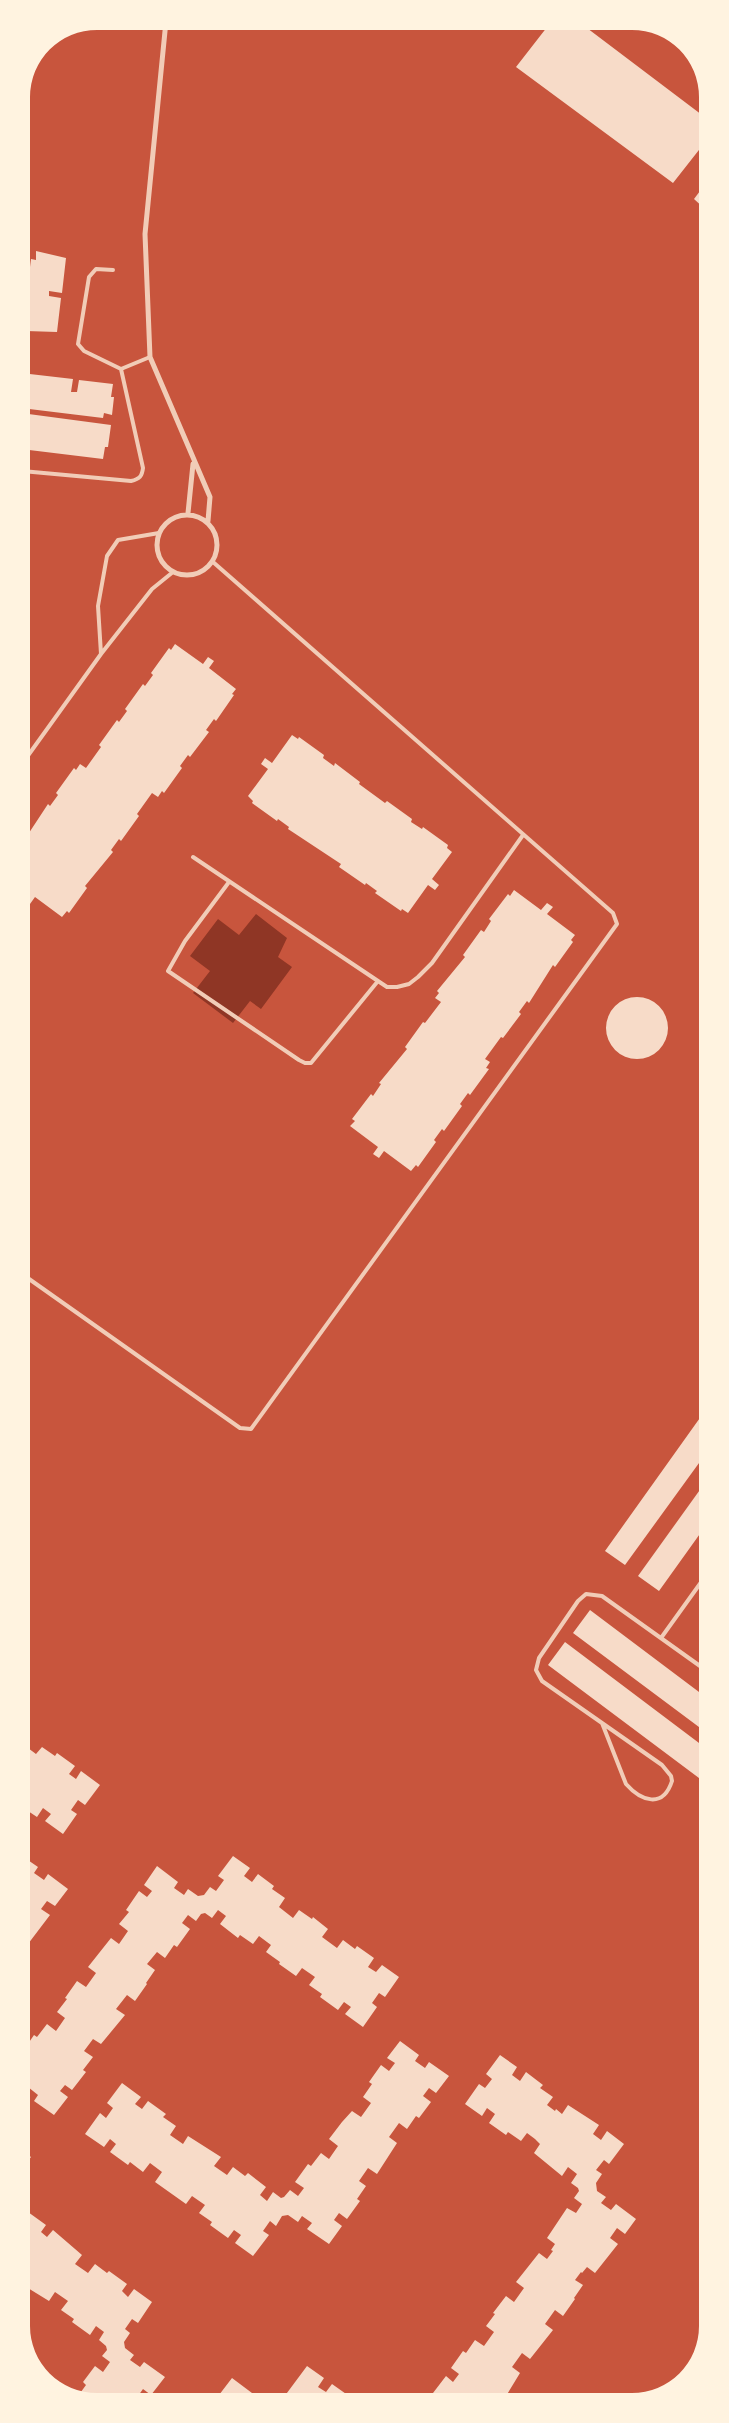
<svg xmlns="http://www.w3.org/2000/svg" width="729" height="2423" viewBox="0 0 729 2423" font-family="Quicksand,sans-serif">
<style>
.water{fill:#8f3625}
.building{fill:#f7dbc8}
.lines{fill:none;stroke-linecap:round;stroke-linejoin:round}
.service{stroke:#f1ccb7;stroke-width:4}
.minor{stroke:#f1ccb7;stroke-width:5}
</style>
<rect width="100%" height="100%" fill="#c8553d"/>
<path class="water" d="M256,914L287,938L278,957L292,967L261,1009L250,1001L233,1023L193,993L210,971L190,956L218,919L239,935Z"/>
<path class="building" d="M551,22H579L706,118V141L673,183L516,67Z
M706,183V210L694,199Z
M36,251L66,258L62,293L49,291V296L61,298L57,332L26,331L28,323H23L31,259L36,260Z
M21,373L73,379L71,392H77L79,380L113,384L111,397H114L112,415L104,413L103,418L21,408Z
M21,413L111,425L108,447H105L103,459L21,449Z
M175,644L203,664L208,657L214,661L209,668L236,689L232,694L234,695L216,721L214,719L206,730L209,732L190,757L188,755L180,766L182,768L164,793L162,791L158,797L152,793L137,814L139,816L121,841L119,839L111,850L113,852L85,886L87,888L69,913L67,911L62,917L35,897L30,904L24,900L29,893L22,888V841L23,842L48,804L50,806L58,795L56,793L74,768L76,770L80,764L86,768L101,747L99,745L117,720L119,722L127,711L125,709L143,684L145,686L153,675L151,673L169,648L171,650Z
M292,735L298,739L299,737L324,755L323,758L334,766L335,763L360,782L359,784L385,803L387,801L412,819L411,822L422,829L423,827L448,845L447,848L452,852L432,879L439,885L435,890L428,885L408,913L402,909L401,911L375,893L377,891L366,883L365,885L339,867L341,864L288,829L289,827L278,819L277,821L252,803L253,801L248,796L268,769L261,764L265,758L272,763Z
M514,890L541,910L547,903L553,907L547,914L575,935L571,940L573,942L555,967L553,965L529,1003L527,1001L519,1012L521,1014L503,1038L501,1037L485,1059L490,1062L486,1068L489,1069L470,1095L468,1093L460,1104L462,1106L444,1131L442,1129L434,1140L436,1142L418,1167L416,1165L411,1171L384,1151L379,1158L373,1154L378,1147L350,1126L355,1121L352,1119L371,1094L373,1096L381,1084L379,1083L407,1049L405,1047L423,1022L425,1023L441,1002L435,998L439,993L437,991L465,957L463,955L481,930L484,932L491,921L489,919L508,894L510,896Z
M606 1028a31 31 0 1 1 62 0a31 31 0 1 1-62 0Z
M707,1408V1452L625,1565L605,1551Z
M707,1480V1524L659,1591L638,1576Z
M590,1610L707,1698V1733L573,1633Z
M565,1642L707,1749V1784L548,1665Z
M22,1732L29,1737L24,1745L36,1754L42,1747L55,1756L57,1753L75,1766L69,1774L76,1779L81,1771L100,1785L85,1805L78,1800L71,1810L77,1814L63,1834L45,1821L51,1814L43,1808L37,1817L22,1807Z
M22,1856L38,1867L34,1873L44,1880L48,1874L68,1889L55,1906L47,1901L41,1909L50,1915L28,1944L22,1940Z
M233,1856L250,1868L244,1876L252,1882L258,1874L274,1886L272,1889L285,1898L279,1907L293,1918L299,1910L312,1919L313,1917L328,1929L322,1937L337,1948L343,1940L355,1949L357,1946L374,1958L368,1967L376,1972L382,1965L399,1977L385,1997L379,1993L372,2003L377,2007L363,2027L345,2014L351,2007L344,2002L338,2010L320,1997L322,1994L309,1985L315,1977L302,1968L296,1976L279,1964L280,1962L266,1952L271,1945L259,1936L253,1944L240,1935L238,1938L220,1924L226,1916L218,1910L212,1918L205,1913L201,1914L196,1921L188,1915L182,1923L190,1929L177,1947L174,1945L165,1958L157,1952L147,1964L155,1970L146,1983L147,1984L135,2001L127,1995L116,2009L125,2015L101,2044L93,2039L84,2051L93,2057L83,2070L86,2072L72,2090L65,2085L60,2091L68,2097L54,2115L34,2101L38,2095L28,2087L24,2093L23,2092V2064L25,2066L30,2059L23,2051L34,2035L37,2037L47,2024L56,2031L65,2018L57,2012L67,1999L65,1998L77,1981L86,1987L96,1973L88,1967L111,1938L119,1944L128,1931L119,1924L129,1912L126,1910L139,1891L147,1897L152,1891L144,1885L157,1866L178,1882L174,1888L184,1895L188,1889L198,1896L204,1895L210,1887L216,1891L224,1880L218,1876Z
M400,2041L419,2055L415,2061L425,2068L429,2062L449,2076L436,2093L429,2088L423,2096L431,2102L419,2118L416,2116L407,2129L399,2123L389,2137L397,2143L377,2174L368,2168L359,2181L366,2186L357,2199L360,2201L347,2219L339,2213L334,2220L342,2226L329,2244L307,2229L312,2223L302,2216L298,2222L288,2215L282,2216L276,2226L270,2221L263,2231L269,2235L253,2256L235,2243L241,2235L234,2230L228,2238L210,2225L212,2222L199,2213L205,2205L192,2196L186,2204L155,2182L162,2172L150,2163L143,2172L130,2162L128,2165L110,2152L116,2144L110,2139L104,2147L85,2134L100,2113L106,2118L113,2108L107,2103L122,2083L141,2097L135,2104L142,2109L148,2101L166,2114L163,2117L176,2126L170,2135L183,2144L188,2136L221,2157L214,2166L227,2175L233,2167L245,2176L248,2173L266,2187L260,2195L267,2201L273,2192L281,2198L284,2197L290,2190L298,2196L304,2188L295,2182L308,2164L311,2166L321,2153L329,2159L338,2146L329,2139L342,2122L352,2111L361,2117L371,2103L363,2097L372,2084L369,2082L381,2065L389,2071L395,2063L387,2058Z
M500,2055L517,2067L512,2075L520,2081L526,2072L543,2085L540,2088L553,2097L547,2105L555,2111L556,2109L562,2114L568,2105L599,2125L593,2134L601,2140L607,2131L624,2144L609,2164L604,2160L596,2170L602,2174L596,2183L597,2191L606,2197L601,2203L611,2210L616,2204L636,2219L625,2234L617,2228L610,2238L618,2244L595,2273L587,2267L582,2273L581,2272L575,2280L583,2285L574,2298L575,2299L563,2316L555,2310L545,2324L553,2330L530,2359L522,2353L512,2367L520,2373L503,2401L493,2398L491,2401H444L433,2393L446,2376L453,2382L459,2374L451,2368L463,2351L466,2353L475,2340L484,2346L494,2332L486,2326L495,2314L493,2313L506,2296L514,2302L524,2288L516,2282L539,2253L547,2259L553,2251L551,2250L555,2244L547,2238L567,2208L576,2213L582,2204L574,2198L579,2191L578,2188L571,2183L577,2174L568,2167L562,2176L534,2153L540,2144L535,2139L527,2133L521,2141L508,2132L506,2135L489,2123L495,2114L487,2108L482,2116L465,2104L479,2084L485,2088L492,2079L486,2074Z
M23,2151L31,2157L23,2168Z
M28,2212L46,2225L41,2232L47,2237L53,2230L82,2255L75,2264L88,2273L95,2264L107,2273L109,2271L127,2284L122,2291L128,2297L134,2289L152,2302L138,2323L132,2319L125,2329L130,2333L124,2342L125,2348L134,2355L130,2360L140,2367L144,2362L165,2377L151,2395L143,2389L138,2396L146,2401L92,2402L78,2396L86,2385L83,2382L95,2366L103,2372L110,2362L102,2356L107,2350L106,2346L99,2340L104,2332L96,2326L90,2335L72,2322L74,2319L61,2310L68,2301L55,2292L49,2301L23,2285V2218Z
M307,2366L324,2378L318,2387L326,2392L332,2384L349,2396L347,2399L349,2401H281Z
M232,2378L252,2393L248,2398L252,2401H228L219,2395Z"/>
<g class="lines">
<path class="service" d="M113,270L96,269L89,277L78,344L84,351L121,369L150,357
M22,471L131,481C140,479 142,476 143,468L121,369
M101,654L98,606L107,556L118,540L159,533
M22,764L101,654L152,589L173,572
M193,857L378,981L387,987H397L409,984L418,977L432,963L523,835
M229,882L185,941L168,971L299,1060L305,1063H311L378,981
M22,1274L240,1428L251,1429L617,924L613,913L213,562
M661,1638L707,1574
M602,1723L626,1784C641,1801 663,1809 672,1781L671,1776L662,1765L542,1681L536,1670L539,1658L578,1601L586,1594L602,1596L707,1671"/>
<path class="minor" d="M166,21L145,234L150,357L210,497L208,521
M38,57L49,41
M188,513L193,464
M157 545a30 30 0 1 1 60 0a30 30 0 1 1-60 0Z"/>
</g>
<path d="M0 0H729V2423H0ZM97 30H632A67 67 0 0 1 699 97V2326A67 67 0 0 1 632 2393H97A67 67 0 0 1 30 2326V97A67 67 0 0 1 97 30Z" fill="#fff3e0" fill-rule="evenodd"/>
</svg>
